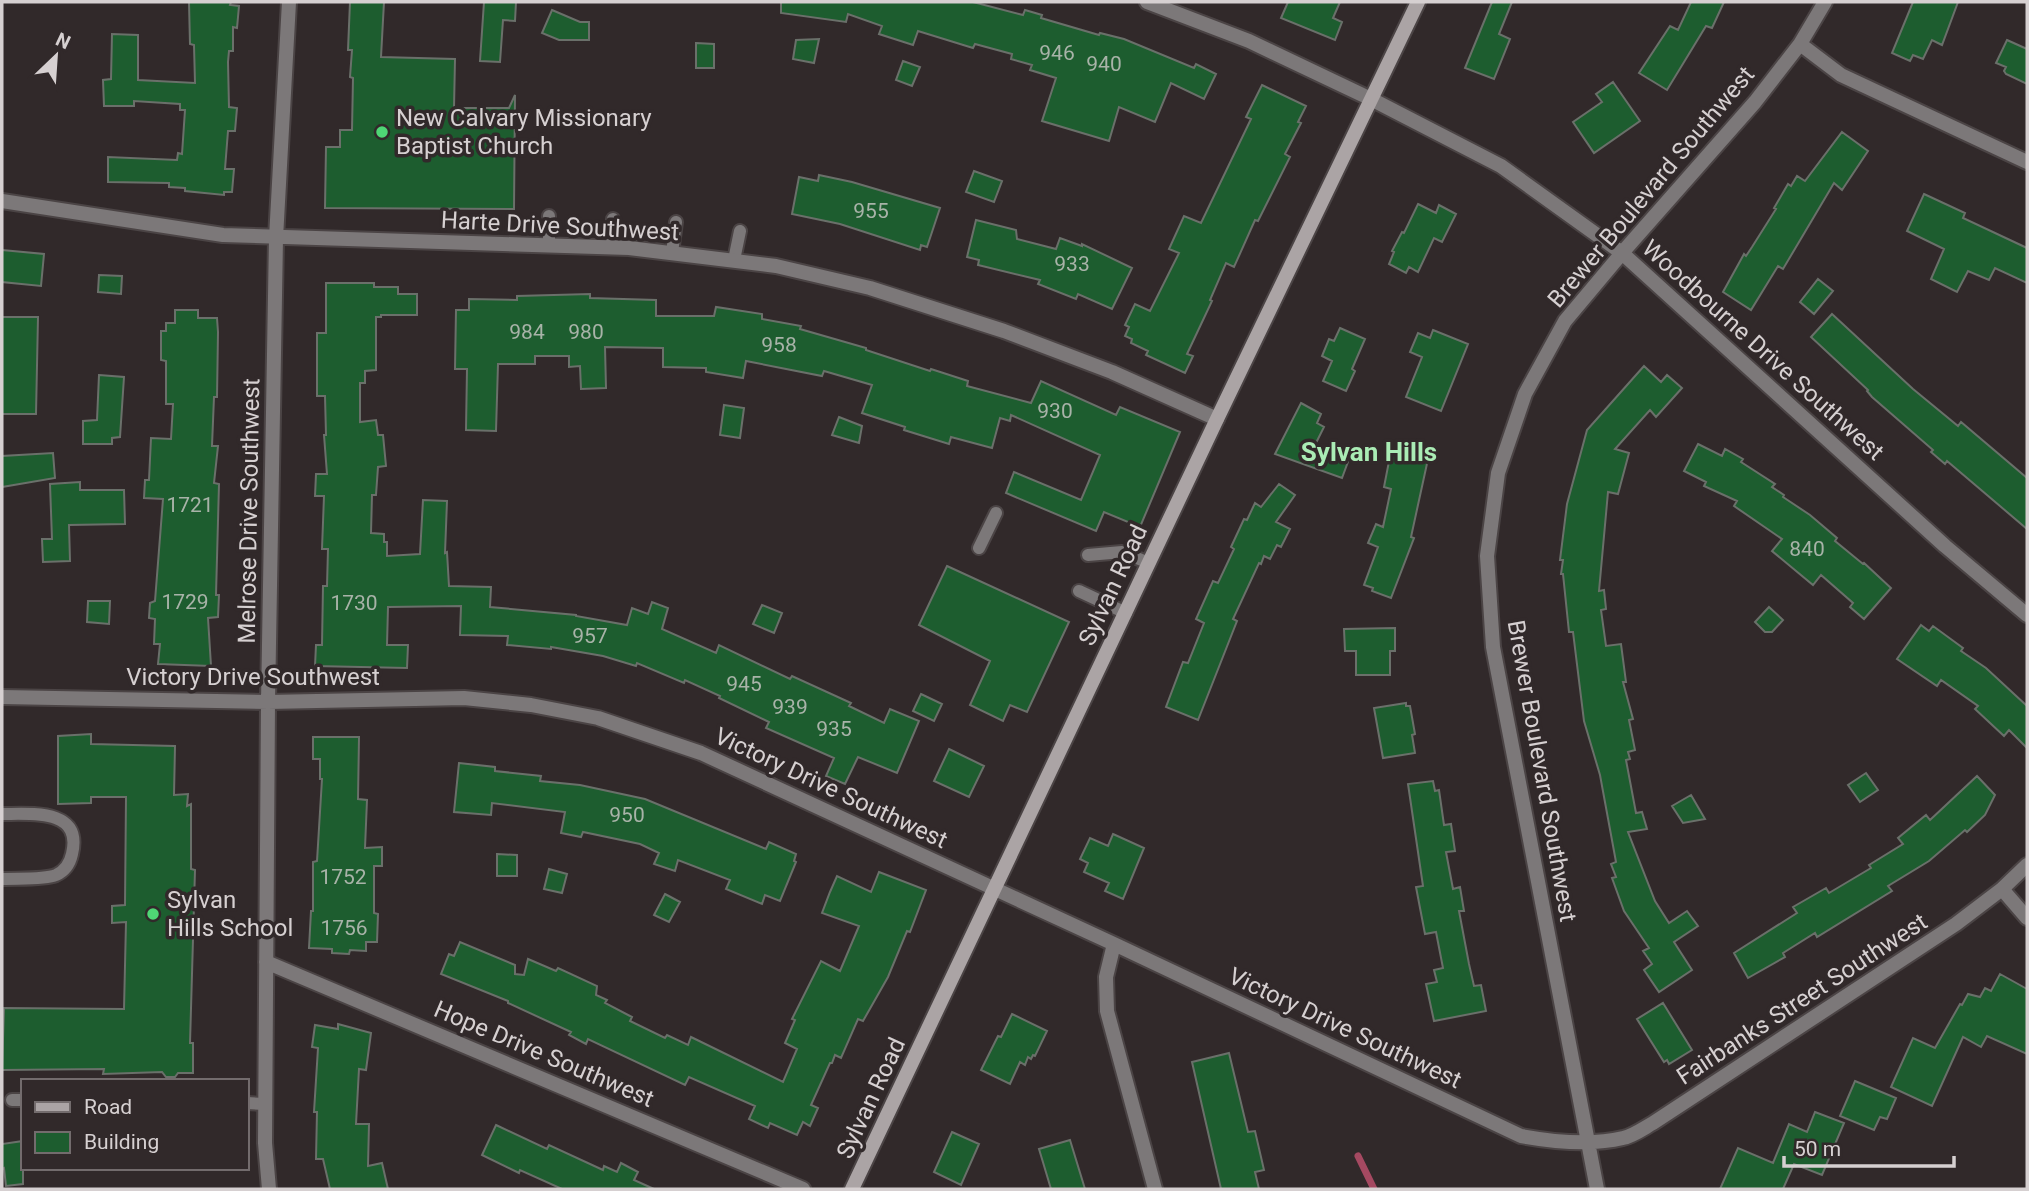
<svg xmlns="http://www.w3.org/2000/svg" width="2029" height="1191" viewBox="0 0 2029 1191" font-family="Roboto,sans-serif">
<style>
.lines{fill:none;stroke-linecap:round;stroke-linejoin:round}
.stream{stroke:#a54961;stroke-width:7}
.building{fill:#1d5d2f;stroke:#6a706a;stroke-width:2}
.service-casing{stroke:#4b4445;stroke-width:16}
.minor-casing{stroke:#4b4445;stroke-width:18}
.secondary-casing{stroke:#4b4445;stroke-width:18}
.service{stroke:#7c7879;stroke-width:12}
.minor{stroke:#7c7879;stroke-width:14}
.secondary{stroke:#aba4a5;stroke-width:14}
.poi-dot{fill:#4fd675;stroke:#31292a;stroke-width:2.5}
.labels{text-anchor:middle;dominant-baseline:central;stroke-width:7;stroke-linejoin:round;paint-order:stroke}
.number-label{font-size:21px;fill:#a8b3a8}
.poi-label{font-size:24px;fill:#d6d0d1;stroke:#31292a;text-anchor:start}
.street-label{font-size:24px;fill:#d6d0d1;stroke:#31292a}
.neighbourhood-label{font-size:26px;font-weight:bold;fill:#aaecb5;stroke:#31292a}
</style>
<rect width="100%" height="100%" fill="#31292a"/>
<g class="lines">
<path class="stream" d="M1358,1156L1374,1189"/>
</g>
<path class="building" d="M189,2H231L230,5L239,6L237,28L233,27V51H229L228,62L229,107L237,108L235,131H228L225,169H234L232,192H224V195L185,191V188L169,187V183L108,182V157L177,160L178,153L182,154L185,110H180V104L134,101V106H104L103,80L111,79L112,34L138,35V80L195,83L194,45L190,44Z
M350,2H384L381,57L455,59L454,108H509L515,95L514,209L325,208L326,147H340V130H352L353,78L350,77L352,50H348Z
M484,2H516L515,21L503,20L500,62L480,61Z
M781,2H973L1023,15L1025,10L1042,15L1041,18L1099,35L1100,33L1124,39L1194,68L1196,64L1216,74L1204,99L1171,83L1155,122L1119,107L1109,141L1042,121L1056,78L1030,70L1032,65L1011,59L1012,54L975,44L973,48L918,31L913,45L879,34L882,26L848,14L846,22L781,13Z
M1288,2H1340L1333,18L1342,22L1335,40L1281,18Z
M1492,2H1512L1499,34L1510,39L1494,79L1465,68Z
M1691,2H1724L1712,28L1706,26L1667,90L1639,73L1670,26L1678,30Z
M1913,2H1958L1942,45L1932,40L1923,59L1913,55L1910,61L1892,53Z
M552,10L580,22H589V40H559L542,33Z
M819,39L814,63L793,59L796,40Z
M2007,40L2027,49V84L2006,74L2004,71L2006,67L1996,63Z
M696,43L714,44V68H696Z
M903,61L920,67L912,86L896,80Z
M1613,82L1640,121L1594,153L1573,122L1602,102L1596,94Z
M1262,85L1306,106L1298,122L1301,123L1285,154L1290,157L1258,221L1255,220L1234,267L1226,263L1210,300L1212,301L1187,354L1193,356L1185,373L1146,355L1148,351L1131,343L1132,339L1125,336L1129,327L1125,325L1135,304L1150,311L1179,253L1169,249L1184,216L1201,223L1251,119L1246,117Z
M1842,132L1868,151L1842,190L1834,183L1783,269L1778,266L1751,310L1723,292L1744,254L1746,256L1752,247L1776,209L1774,208L1788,184L1791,186L1797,176L1805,181Z
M974,171L1002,181L994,202L966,192Z
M819,175L852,182L940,208L927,247L921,245L920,250L840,224L792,214L799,177L818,181Z
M1924,194L1965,213L1963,218L2027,248V283L1995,268L1989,280L1968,271L1957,292L1931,279L1944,249L1907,231Z
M1418,204L1436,213L1439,205L1456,214L1442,242L1434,238L1418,272L1409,267L1406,273L1389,264L1394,252L1392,251L1402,232L1404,233Z
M976,220L1016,230L1017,239L1056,249L1060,238L1082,246V244L1132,268L1112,309L1078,294L1076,299L1038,284L1040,280L978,265L979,260L967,257Z
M2,250L44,254L41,286L2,282Z
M99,275L122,276L121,294L98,292Z
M1818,279L1833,291L1814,314L1800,302Z
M326,283H374V287H398V294H417V315H381V317H376V370L365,371V383H360V422L376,420L378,435H383L386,466L378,467L376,495H372L371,533L384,534V542H387V556L420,554L423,500L447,501L445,553L447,552L449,586L491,587L490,607L576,615V616L627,625L632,608L648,614L652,602L668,608L662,629L716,653L719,645L790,679L792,676L851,703L849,706L884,723L890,709L919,721L897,773L858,757L845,784L826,776L834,758L766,728L769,722L719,698L720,696L685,680L684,683L637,663L636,666L603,656L551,647V649L507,645L508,636L460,635L461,606L388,607L387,645H408L407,668L315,666L316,645H322L323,586H327L328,549H322L324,496H315L316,474H327L324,435H326L325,396H317V333H326Z
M590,294V298L656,300V316H714L716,307L762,314V319L801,326L800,329L866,348V350L930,371L931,369L968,381L967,386L1031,403L1041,381L1116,415L1120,407L1180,432L1140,527L1104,512L1096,531L1006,493L1014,472L1081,500L1100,455L1011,415L1010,421L1000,418L992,448L951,437L949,444L904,430L905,427L862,413L872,385L824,371L822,376L746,361L743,378L706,372V368L663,367V348L605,347L606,388L581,389L580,366L569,367V356H535V364H498L496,431L466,430L467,369H455L456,310H469V299L517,300V296Z
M175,310H198V318H217L218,332L217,397H214L212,446H218L214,483L219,484L216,595H219L218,617L208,618L211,666L158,664L160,644H154L155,619L149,618L150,603L155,601L163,499L144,498L145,480H149L151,438L171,439L173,404H166V361L161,360V331H166V323H175Z
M1832,314L1913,389L1958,426L1961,422L2027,478V529L1947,461L1945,464L1931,452L1933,450L1872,397L1867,391L1868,390L1811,337Z
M2,317H38L36,414H2Z
M1340,328L1365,339L1352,369L1355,371L1346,391L1323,381L1332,361L1322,356L1329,339L1334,341Z
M1433,330L1468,344L1441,411L1406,397L1422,357L1410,352L1418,333L1430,338Z
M1644,366L1661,382L1667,375L1682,388L1656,417L1650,410L1615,449L1629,453L1618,494L1608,492L1599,591L1604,590L1606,609L1601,610L1606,646L1621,644L1626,682H1623L1633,719L1629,720L1635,750L1628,752L1630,759L1626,760L1636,813L1642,812L1647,829L1628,832L1655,901L1669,923L1687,911L1698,926L1674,942L1692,970L1659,992L1644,970L1652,964L1643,951L1649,948L1624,911L1612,878L1616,877L1611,864L1616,862L1600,775L1584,721L1573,632H1569L1563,574H1561L1563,560H1560L1567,504L1587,430Z
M99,375L124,377L120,437L112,438V444H83V421L97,420Z
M1301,403L1321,414L1317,423L1324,427L1314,447L1349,459L1342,478L1275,454Z
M724,405L744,408L740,438L720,435Z
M839,417L862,426L859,443L832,435Z
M1698,444L1722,456L1725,449L1743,459L1741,462L1775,484L1772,487L1784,495L1783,497L1810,515L1837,538L1835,541L1863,564L1864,563L1891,588L1864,619L1850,607L1853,603L1821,575L1813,585L1772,551L1782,539L1734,506L1737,501L1704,486L1706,482L1684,471Z
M1391,451L1428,459L1411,537L1414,538L1391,598L1372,591L1373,588L1364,585L1378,547L1368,543L1376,524L1383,527L1391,489L1384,487Z
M53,453L55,478L2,487V456Z
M80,482V490H124L125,524L69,525L70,561L43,562L42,539H52L50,484Z
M1279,484L1295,495L1276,522L1290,529L1281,547L1277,545L1270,559L1264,556L1261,564L1259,563L1233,619L1237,621L1198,720L1166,707L1183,662L1188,663L1204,623L1196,619L1213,581L1218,583L1234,549L1231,547L1244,519L1247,520L1255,503L1261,507Z
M947,566L1069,622L1027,712L1010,705L1003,721L970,705L990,661L919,625Z
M88,601H110L109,624L87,622Z
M762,605L782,613L774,633L753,624Z
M1769,607L1783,620L1772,632H1765L1755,622Z
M1921,625L1929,631L1933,626L1963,648L1961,651L1986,668L2027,706V748L2009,730L2004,736L1975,709L1978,706L1941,680L1937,686L1897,659Z
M1395,628V651H1390V675H1356V651H1345L1344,629Z
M921,694L942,704L934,721L913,711Z
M1406,703V706H1410L1415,734L1412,735L1415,753L1383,758L1374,708Z
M91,734V744L175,746L174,795L188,794L187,806L191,804V869L195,870L190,1043H193V1073H178L175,1077H166L162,1072L103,1074L104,1069L2,1070L4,1008L124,1009L126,922L112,923V906L125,905L126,797H91V803L58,804V736Z
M313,737H359L358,799L367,800L365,848L382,847V866H374V913L378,914L377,942H366V951L350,950L349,954L332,953V949L309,948L311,911H313V862L317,861L322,779H320V759H313Z
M949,749L984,766L969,797L934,781Z
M459,763L495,767V771L541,776L540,781L580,785L645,799L766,849L769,842L796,854L794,861L796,862L780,901L765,895L762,904L726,889L730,880L678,860L675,871L654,864L659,853L640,844L583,832L581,837L561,833L565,812L492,803L491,815L454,812Z
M1866,773L1878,790L1860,802L1848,785Z
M1977,776L1995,795L1985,815L1967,832L1965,830L1929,861L1888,886L1892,891L1817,937L1815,933L1783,953L1785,957L1748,978L1734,953L1797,913L1793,907L1826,888L1829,893L1871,868L1869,865L1903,844L1898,838L1926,815L1930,820Z
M1433,781L1435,791L1439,790L1444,825L1451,824L1455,851L1446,852L1453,889L1460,887L1464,911H1459L1469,964L1474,986L1481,985L1486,1011L1434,1021L1426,984L1437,982L1434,970L1443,968L1436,932L1425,934L1416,887L1423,886L1408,784Z
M1691,795L1705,819L1683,823L1672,806Z
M1113,834L1144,848L1123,899L1105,891L1109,883L1084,872L1088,863L1080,859L1090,838L1108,846Z
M497,854L517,855V876H497Z
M549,869L567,874L562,893L544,889Z
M879,872L926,890L910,932L907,931L888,977L863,1021L858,1019L841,1058L835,1055L832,1063H830L811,1105L818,1108L810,1126L803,1122L797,1135L770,1123L768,1128L749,1119L755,1106L689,1077L685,1085L588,1039L586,1044L569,1035L571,1032L508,1003V1001L441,974L449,954L454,956L460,942L515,965V974L524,975L528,959L556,971L558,968L597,986L596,995L607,1000L605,1003L632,1017L630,1021L665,1038L667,1035L688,1045L691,1037L783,1082L797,1049L785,1043L795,1020L792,1019L821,961L840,971L859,926L822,913L830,892L837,876L871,892Z
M665,894L680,902L669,922L654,915Z
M2000,974L2027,989V1054L1987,1036L1981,1047L1963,1037L1932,1106L1891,1087L1913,1038L1935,1048L1960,1004L1962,1005L1968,994L1980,997L1985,988L1991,991Z
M1663,1003L1692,1050L1669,1064L1667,1060L1664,1062L1637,1019Z
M1012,1014L1047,1031L1035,1056L1033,1055L1031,1059L1028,1057L1025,1065L1020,1062L1010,1084L981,1070L998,1036L1001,1037Z
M338,1024L371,1033L366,1070L359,1069L356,1124H369L368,1166L382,1163L388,1189H330L323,1159H316L317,1112H314L318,1048L312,1047L315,1025L338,1029Z
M1229,1053L1248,1132L1255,1131L1264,1170L1255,1172L1259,1189H1221L1192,1062Z
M1855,1081L1896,1098L1887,1119L1880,1117L1874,1130L1840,1116Z
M1815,1112L1844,1123L1822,1175L1794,1164L1783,1189H1720L1738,1148L1773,1163L1789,1124L1807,1132Z
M496,1125L547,1149L549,1145L603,1170L604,1166L617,1172L621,1163L638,1172L634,1180L654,1189H562L520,1170L519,1173L482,1155Z
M952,1132L979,1144L961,1185L934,1172Z
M1070,1140L1085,1189H1051L1039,1149Z
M23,1141V1184L6,1186L4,1168L2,1169V1144Z"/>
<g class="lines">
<g class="service-casing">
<path id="service" d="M549,245V216
M612,247L613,219
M672,253L676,222
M734,260L740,231
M979,548L996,513
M1088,555L1122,552L1149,563
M1079,591L1126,613
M2,814C30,814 83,808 72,854C70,863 65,871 56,875C44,880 16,878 2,879
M12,1100H23
M247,1103L265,1104"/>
</g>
<g class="minor-casing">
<path id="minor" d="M1147,2L1249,41L1371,99L1501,166L1622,253L1945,546L2027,615
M1800,44L1841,75L2027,162
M2,201L223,235L629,248L776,266L870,288L1004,331L1112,372L1217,419
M2,697L268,702L464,698L531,705L598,718L701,753L1114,944L1521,1136C1554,1142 1590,1146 1623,1138C1633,1136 1644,1128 1653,1123L1956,924L2002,889L2027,865
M2002,889L2027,918
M1114,944L1106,977L1107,1011L1155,1189
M266,962L803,1189
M269,1189L265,1143L268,702L276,238L289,2
M1597,1189L1493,647L1487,556L1498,473L1525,394L1565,321L1622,253L1755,102L1800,44L1825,2"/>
</g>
<g class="secondary-casing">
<path id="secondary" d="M852,1189L1217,419L1418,2"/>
</g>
<use href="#service" class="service"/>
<use href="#minor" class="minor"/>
<use href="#secondary" class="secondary"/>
</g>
<g class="poi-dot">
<circle cx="382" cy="132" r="7"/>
<circle cx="153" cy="914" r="7"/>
</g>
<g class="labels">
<g class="number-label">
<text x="1057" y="53">946</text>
<text x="1104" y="64">940</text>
<text x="871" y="211">955</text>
<text x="1072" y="264">933</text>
<text x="527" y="332">984</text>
<text x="586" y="332">980</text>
<text x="779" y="345">958</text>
<text x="1055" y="411">930</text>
<text x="190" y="505">1721</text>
<text x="1807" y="549">840</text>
<text x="185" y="602">1729</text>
<text x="354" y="603">1730</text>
<text x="590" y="636">957</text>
<text x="744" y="684">945</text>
<text x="790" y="707">939</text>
<text x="834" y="729">935</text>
<text x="627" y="815">950</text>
<text x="343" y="877">1752</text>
<text x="344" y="928">1756</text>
</g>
<g class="poi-label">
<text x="396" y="118">New Calvary Missionary<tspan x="396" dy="28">Baptist Church</tspan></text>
<text x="167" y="900">Sylvan<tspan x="167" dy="28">Hills School</tspan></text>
</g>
<g class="street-label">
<text transform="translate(1651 187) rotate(-50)">Brewer Boulevard Southwest</text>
<text transform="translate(560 226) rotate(3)">Harte Drive Southwest</text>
<text transform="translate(1763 350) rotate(42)">Woodbourne Drive Southwest</text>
<text transform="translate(249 511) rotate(-89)">Melrose Drive Southwest</text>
<text transform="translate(1113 585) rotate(-65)">Sylvan Road</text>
<text x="253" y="677">Victory Drive Southwest</text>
<text transform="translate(1542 771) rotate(80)">Brewer Boulevard Southwest</text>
<text transform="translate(831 788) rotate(25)">Victory Drive Southwest</text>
<text transform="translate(1802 999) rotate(-33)">Fairbanks Street Southwest</text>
<text transform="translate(1345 1028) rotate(25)">Victory Drive Southwest</text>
<text transform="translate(544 1054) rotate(23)">Hope Drive Southwest</text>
<text transform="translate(871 1098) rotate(-65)">Sylvan Road</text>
</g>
<g class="neighbourhood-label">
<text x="1369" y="452">Sylvan Hills</text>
</g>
</g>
<rect width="2029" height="1191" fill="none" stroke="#d6d0d1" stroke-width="7"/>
<rect x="21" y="1079" width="228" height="91" fill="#31292a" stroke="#736c6d" stroke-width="2"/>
<rect x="35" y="1102" width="35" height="10" fill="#aba4a5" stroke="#736c6d" stroke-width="2"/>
<text x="84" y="1114" font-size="21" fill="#d6d0d1">Road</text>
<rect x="35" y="1132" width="35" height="21" fill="#1d5d2f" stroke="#736c6d" stroke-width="2"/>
<text x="84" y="1149" font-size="21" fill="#d6d0d1">Building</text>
<g transform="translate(56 56) rotate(25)" stroke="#31292a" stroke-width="5" paint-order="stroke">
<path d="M0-5L12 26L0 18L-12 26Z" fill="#d6d0d1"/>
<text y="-10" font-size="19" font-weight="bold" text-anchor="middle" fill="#d6d0d1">N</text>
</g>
<path d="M1784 1156v10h170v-10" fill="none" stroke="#d6d0d1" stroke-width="3.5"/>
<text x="1794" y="1156" font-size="21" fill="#d6d0d1" stroke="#31292a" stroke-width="5" paint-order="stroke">50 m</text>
</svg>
